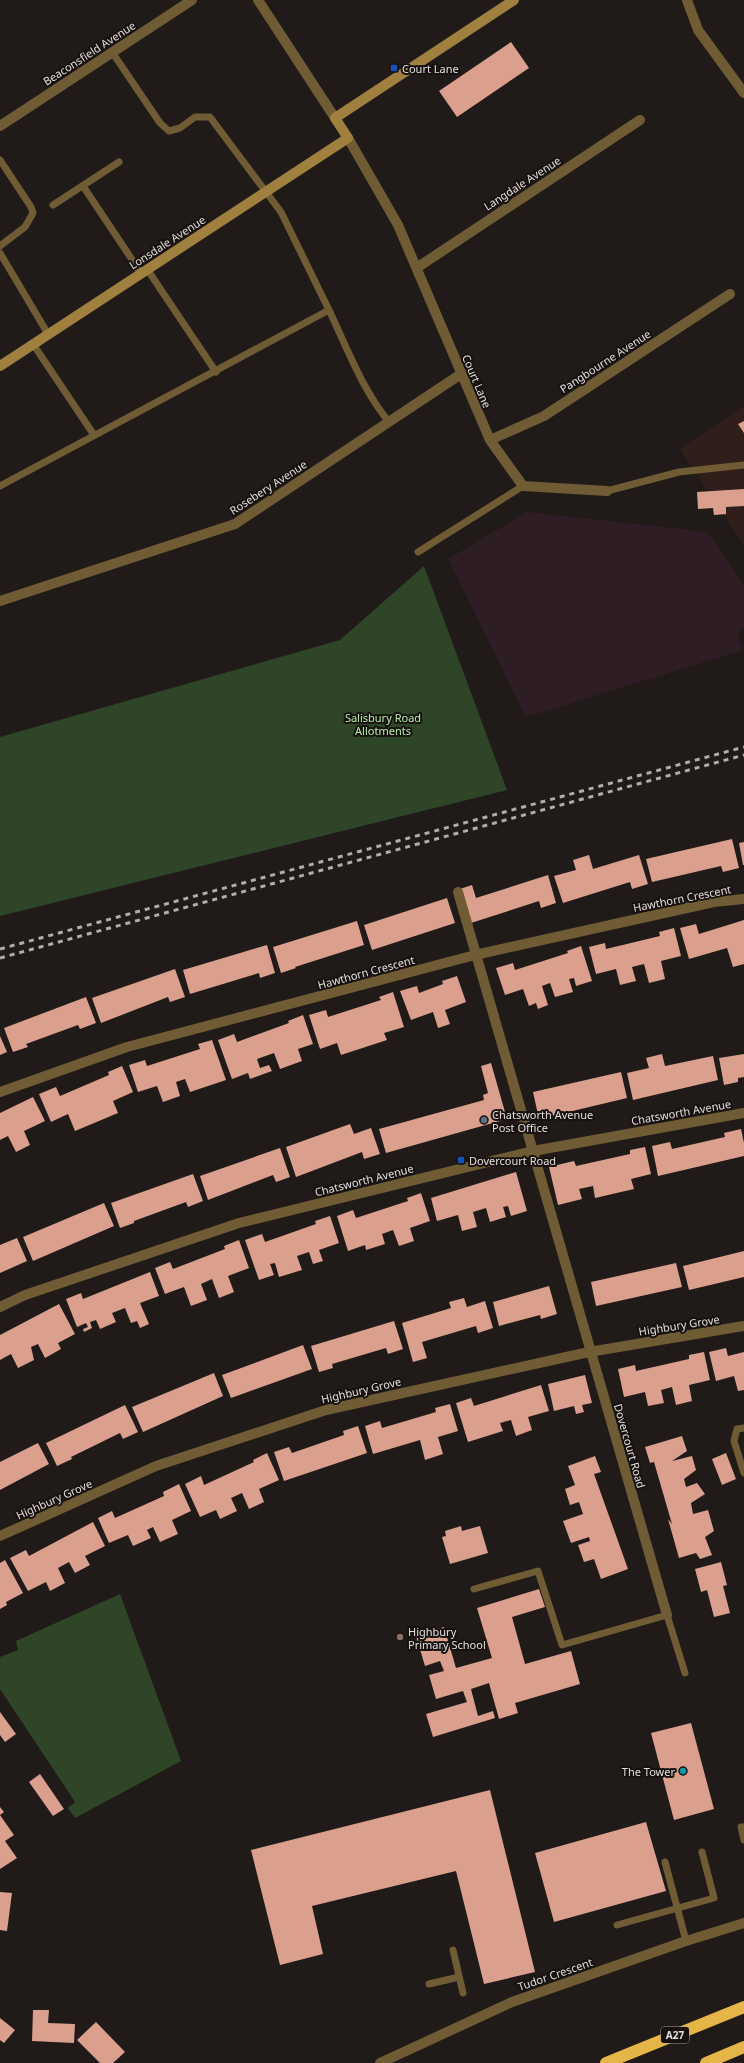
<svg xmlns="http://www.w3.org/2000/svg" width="744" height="2063" viewBox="0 0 744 2063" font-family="'Noto Sans',sans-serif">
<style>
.commercial{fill:#301e1a}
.industrial{fill:#2f1d25}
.green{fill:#2e4528}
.building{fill:#db9f8e}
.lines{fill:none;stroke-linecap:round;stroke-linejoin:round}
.lane{stroke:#6f5c34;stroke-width:7}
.street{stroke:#6f5c34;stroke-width:10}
.secondary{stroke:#9f803e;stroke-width:10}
.highway{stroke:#e6b547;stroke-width:12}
.rail{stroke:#b1adaa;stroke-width:3;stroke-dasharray:5 5;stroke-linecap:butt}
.transit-dot{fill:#1a4fb4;stroke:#17120f;stroke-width:1.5}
.service-dot{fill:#5c6f8a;stroke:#17120f;stroke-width:1.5}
.education-dot{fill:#8d6e63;stroke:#17120f;stroke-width:1.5}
.culture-dot{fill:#0f9aa8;stroke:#17120f;stroke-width:1.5}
.labels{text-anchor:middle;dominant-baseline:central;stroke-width:4;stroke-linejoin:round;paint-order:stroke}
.shield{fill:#17120f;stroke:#a5a19e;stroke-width:1}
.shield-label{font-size:10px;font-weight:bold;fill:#e2dedc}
.street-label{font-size:11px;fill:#e2dedc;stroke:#17120f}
.poi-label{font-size:11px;fill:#e2dedc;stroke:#17120f;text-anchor:start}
.park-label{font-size:11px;fill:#b6eda9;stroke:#17120f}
</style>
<rect width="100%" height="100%" fill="#201b18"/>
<path class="commercial" d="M744,406V545L680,449Z"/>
<path class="industrial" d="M527,512L708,532L744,586V629L737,634L743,650L526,717L448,559Z"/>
<path class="green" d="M424,566L507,790L0,916V737L340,640Z
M120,1594L181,1761L75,1818L68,1808L75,1802L0,1689V1657L18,1650L16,1641Z"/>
<path class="building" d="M511,42L529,68L457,117L439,91Z
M744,421V433L738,424Z
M744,489V506L726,507V514L714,515L713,508L698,509L697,492Z
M732,839L739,868L723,872L721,866L652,882L646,859Z
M744,842V865H743L739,843Z
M589,855L593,869L639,855L648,884L632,889L630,882L563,903L554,876L576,870L573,860Z
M548,875L556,903L541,908L539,901L471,923L460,889L472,885L476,898Z
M447,898L455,923L372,950L364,925Z
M744,920V964L733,967L727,948L689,959L680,928L696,924L699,934Z
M357,921L364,945L295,967L296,968L281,973L273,947Z
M674,928L681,956L661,961L665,979L649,983L644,964L632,967L636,981L620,985L616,969L596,974L589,947L605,943L606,949L660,936L659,932Z
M267,945L275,973L260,978L259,973L190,994L183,970Z
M581,946L592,981L576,986L574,978L569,979L573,992L555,997L550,983L542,986L548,1005L538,1009L536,1003L529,1006L523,989L505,995L496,968L513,963L515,970L568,953L567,951Z
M175,969L185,997L170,1002L168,997L101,1023L92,998Z
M457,976L466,1002L445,1010L450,1024L438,1028L433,1012L411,1020L400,991L417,986L419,993L443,984L442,981Z
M393,992L404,1027L384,1033L387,1040L341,1055L337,1043L320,1049L309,1015L326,1010L328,1017L381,1000L379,997Z
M86,997L96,1023L80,1029L78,1025L26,1044L28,1047L13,1052L4,1028Z
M303,1015L313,1044L298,1049L302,1061L280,1069L274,1053L257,1059L260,1068L269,1065L272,1071L250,1079L248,1073L232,1079L218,1040L234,1034L237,1042L289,1023L288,1021Z
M0,1036L7,1052L0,1055Z
M212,1040L226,1080L190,1092L185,1079L176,1082L180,1096L163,1102L157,1086L138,1092L129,1065L145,1060L147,1066L200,1049L198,1044Z
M662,1054L665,1066L713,1056L718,1080L633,1100L627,1073L649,1068L646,1058Z
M744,1054V1077L738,1078V1082L724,1085L719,1058Z
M491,1063L507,1119L386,1153L379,1129L484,1100L483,1095L488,1093L481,1066Z
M122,1066L133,1092L113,1101L118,1113L75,1131L68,1114L51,1122L39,1094L56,1087L60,1096L109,1075L108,1072Z
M621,1072L627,1098L539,1119L533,1092Z
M33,1097L45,1121L24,1131L30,1145L16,1152L8,1136L0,1140V1113Z
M350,1124L354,1134L371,1128L380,1154L364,1159L362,1152L296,1177L286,1147Z
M741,1129L744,1143V1156L658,1176L652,1146L670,1142L672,1149L725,1137L724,1133Z
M645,1147L651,1174L631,1179L634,1189L595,1198L593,1186L579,1189L582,1199L558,1205L549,1167L574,1161L576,1166L630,1154V1150Z
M280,1148L290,1177L276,1182L273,1175L208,1200L200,1176Z
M516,1172L527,1211L511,1216L508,1206L503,1207L506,1217L490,1222L486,1208L473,1212L477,1227L462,1231L458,1215L437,1221L431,1198Z
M193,1174L203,1201L188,1207L186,1202L134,1221V1223L120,1228L111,1203Z
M421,1193L430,1221L410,1228L414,1241L399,1246L393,1230L382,1234L385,1244L366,1250L365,1245L348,1251L337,1216L353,1210L356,1218L408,1201L407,1198Z
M104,1203L114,1226L33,1261L23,1237Z
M330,1216L339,1243L319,1250L323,1261L313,1264L309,1252L297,1256L302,1270L279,1277L275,1263L270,1264L274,1275L259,1280L245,1240L262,1234L265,1242L316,1224L315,1221Z
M17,1238L27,1261L0,1273V1245Z
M239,1240L249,1268L228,1276L234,1292L219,1298L212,1279L201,1284L207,1300L191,1306L184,1287L165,1294L155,1268L170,1262L173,1269L225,1249L224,1246Z
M744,1251V1277L689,1290L683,1266Z
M676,1263L682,1287L596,1306L591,1282Z
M150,1272L159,1296L140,1303L149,1324L140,1328L137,1321L131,1323L125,1308L112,1313L116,1322L100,1329L96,1320L90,1322L92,1328L84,1332L83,1329L88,1327L86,1323L77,1327L66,1299L81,1293L83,1299Z
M549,1286L557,1314L541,1319L540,1315L499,1326L493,1302Z
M464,1298L467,1307L485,1301L493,1328L478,1333L476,1326L422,1342L427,1358L413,1362L402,1323L451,1308L449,1302Z
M59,1304L75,1334L58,1343L61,1349L45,1358L38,1344L31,1347L34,1360L18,1368L11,1354L0,1360V1335Z
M394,1321L403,1349L388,1354L386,1348L332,1364L333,1368L319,1372L311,1346Z
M303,1345L312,1369L231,1398L222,1375Z
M726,1348L728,1356L744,1352V1390L738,1391L734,1376L716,1381L709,1352Z
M704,1352L710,1380L689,1385L692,1401L676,1405L672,1387L661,1390L664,1403L648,1406L645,1392L624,1397L618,1369L635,1365L636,1371L689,1359V1355Z
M214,1373L223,1396L143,1432L132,1407Z
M585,1375L592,1403L582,1405L584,1412L576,1414L574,1406L554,1411L548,1384Z
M541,1385L549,1411L528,1417L532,1430L516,1436L511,1420L500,1423L503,1431L468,1442L456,1403L471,1398L474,1406Z
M450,1404L458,1431L438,1437L443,1454L425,1460L420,1440L373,1454L365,1426L380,1421L382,1428L436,1412L435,1408Z
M125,1405L138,1432L123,1439L120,1433L71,1457L72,1459L57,1466L46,1443Z
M358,1426L367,1453L284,1481L274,1452L289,1447L292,1453L344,1435L343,1431Z
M682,1436L687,1451L672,1461L692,1456L696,1470L684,1479L686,1487L697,1483L705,1494L691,1503L693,1514L708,1510L714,1531L705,1537L712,1555L700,1559L696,1553L679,1558L668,1519L672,1524L654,1462L650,1463L645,1447Z
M38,1443L49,1464L0,1490V1462Z
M267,1453L279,1480L259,1489L264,1502L249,1509L242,1493L231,1498L237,1511L220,1519L216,1510L200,1517L185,1484L201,1476L204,1485L254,1462L253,1460Z
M726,1453L736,1479L722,1485L712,1459Z
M595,1456L601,1472L594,1474L628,1569L601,1579L594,1559L584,1562L578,1545L590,1541L589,1537L571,1543L563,1521L583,1514L579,1502L570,1505L565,1489L575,1485L568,1466Z
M179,1484L191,1511L172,1520L178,1534L160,1542L153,1527L147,1530L151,1538L133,1546L128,1535L109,1543L98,1518L112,1511L115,1518L164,1496L163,1492Z
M93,1522L105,1546L85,1556L90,1565L75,1573L69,1562L58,1568L65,1583L50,1591L46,1582L28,1591L10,1558L26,1550L29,1556Z
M461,1526L462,1531L480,1526L488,1553L450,1564L442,1537L446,1536L445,1531Z
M5,1560L23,1593L6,1602L7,1605L0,1609V1563Z
M721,1562L727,1585L723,1586L730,1613L714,1617L707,1590L701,1592L695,1569Z
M539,1589L545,1607L512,1617L525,1664L571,1651L580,1684L515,1703L518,1713L499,1719L489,1683L471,1689L478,1716L493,1711L495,1718L433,1737L426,1714L467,1702L463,1691L436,1699L429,1675L444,1671L440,1661L425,1666L416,1636L444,1627L456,1668L492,1658L477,1608Z
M0,1712L16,1734L5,1742L0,1735Z
M691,1723L714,1809L674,1820L651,1733Z
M40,1774L64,1809L53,1816L29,1782Z
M490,1790L535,1972L484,1984L456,1871L312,1906L323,1954L280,1965L251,1850Z
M0,1807L4,1812L0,1815L14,1835L5,1841L17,1858L0,1869Z
M646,1822L666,1891L554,1922L535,1853Z
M0,1892L12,1893L7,1931L0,1930Z
M33,2010H49L48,2023L75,2024L74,2043L32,2041Z
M0,2018L15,2030L4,2043L0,2040Z
M96,2022L125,2052L113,2063H100L77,2040Z"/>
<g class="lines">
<path class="lane" d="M0,160L31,207L33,213L25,227L0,246
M83,186L141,273
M53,205L119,162
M0,253L48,334
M147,269L216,372
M329,310C347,348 362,389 389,422
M33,344L94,435
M0,486L329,310L281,212L210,117H195L180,128L169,131L160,123L112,52
M607,491L679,472L744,465
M418,552L523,486
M744,1428L737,1429L734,1441L744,1473
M474,1589L538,1571L562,1645L667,1615L685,1673
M744,1827H741L744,1840
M665,1862L686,1941
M617,1925L714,1898L702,1852
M453,1950L463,1993
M429,1984L459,1977"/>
<path class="street" d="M258,0L335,118
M687,0L698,30L744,93
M0,126L192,0
M348,138L398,225L490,440L523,486L607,491
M418,267L640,120
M490,440L544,416L730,294
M0,601L235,524L461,374
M458,892L667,1615
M0,1092L127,1047L475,955L714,902L744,899
M0,1307L25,1295L239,1223L533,1151L744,1113
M0,1536L156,1466L326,1410L589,1352L744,1326
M380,2063L512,2002L686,1941L744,1923"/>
<path class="secondary" d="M0,366L348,138L335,118L514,0"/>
<path class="highway" d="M606,2063L744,2007
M706,2063L744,2047"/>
<path class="rail" d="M0,949L744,747
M0,958L744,755"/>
</g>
<g class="transit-dot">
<rect x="390" y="64" width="8" height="8" rx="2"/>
<rect x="457" y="1156" width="8" height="8" rx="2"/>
</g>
<circle class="service-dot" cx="484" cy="1120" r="4"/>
<circle class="education-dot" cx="400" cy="1637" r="4"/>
<circle class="culture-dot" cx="683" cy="1771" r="4"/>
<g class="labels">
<rect class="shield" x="661" y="2027" width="28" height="16" rx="3"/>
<g class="shield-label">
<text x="675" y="2035">A27</text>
</g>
<g class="street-label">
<text transform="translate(89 53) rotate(-33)">Beaconsfield Avenue</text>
<text transform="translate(522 183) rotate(-33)">Langdale Avenue</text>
<text transform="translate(167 242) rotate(-33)">Lonsdale Avenue</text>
<text transform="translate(605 361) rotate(-33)">Pangbourne Avenue</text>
<text transform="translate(477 381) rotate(67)">Court Lane</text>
<text transform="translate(268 487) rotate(-33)">Rosebery Avenue</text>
<text transform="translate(682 898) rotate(-11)">Hawthorn Crescent</text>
<text transform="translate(366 972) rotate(-15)">Hawthorn Crescent</text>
<text transform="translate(681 1112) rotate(-10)">Chatsworth Avenue</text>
<text transform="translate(364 1180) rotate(-14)">Chatsworth Avenue</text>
<text transform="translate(679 1325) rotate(-9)">Highbury Grove</text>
<text transform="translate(361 1390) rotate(-13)">Highbury Grove</text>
<text transform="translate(630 1446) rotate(74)">Dovercourt Road</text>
<text transform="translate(54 1499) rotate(-24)">Highbury Grove</text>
<text transform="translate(555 1974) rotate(-19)">Tudor Crescent</text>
</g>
<g class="poi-label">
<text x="402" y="68">Court Lane</text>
<text x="492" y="1114">Chatsworth Avenue<tspan x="492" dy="13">Post Office</tspan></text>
<text x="469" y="1160">Dovercourt Road</text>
<text x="408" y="1631">Highbury<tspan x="408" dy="13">Primary School</tspan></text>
<text x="675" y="1771" text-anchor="end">The Tower</text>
</g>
<g class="park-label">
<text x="383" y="717">Salisbury Road<tspan x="383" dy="13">Allotments</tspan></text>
</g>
</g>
</svg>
